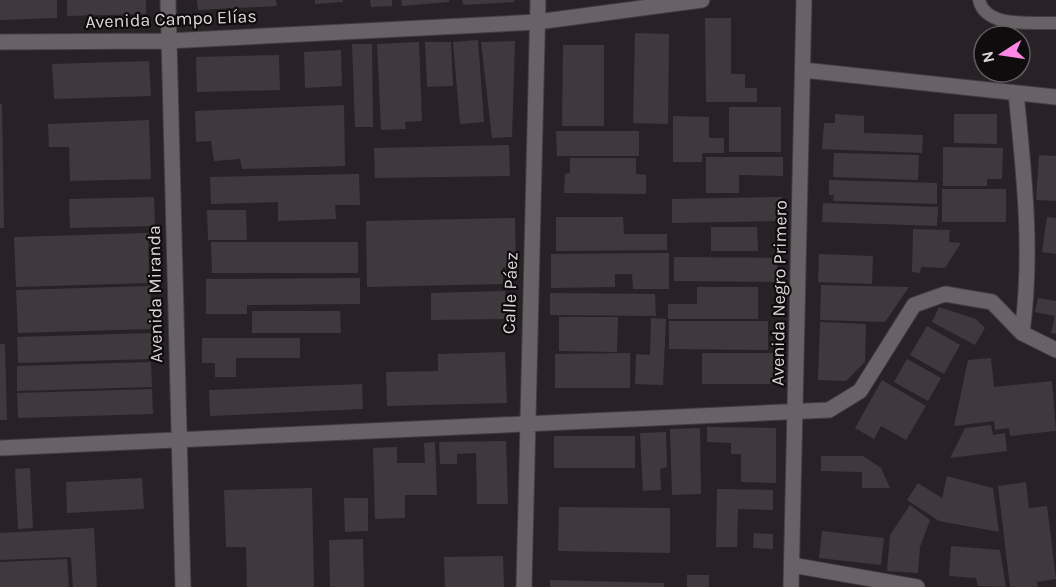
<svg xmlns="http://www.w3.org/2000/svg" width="1056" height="587" viewBox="0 0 1056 587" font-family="Karla,sans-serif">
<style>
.building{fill:#3f393e}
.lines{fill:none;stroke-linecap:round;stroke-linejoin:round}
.service-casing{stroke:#413d40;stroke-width:14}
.minor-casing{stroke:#413d40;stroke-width:17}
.service{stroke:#686166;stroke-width:12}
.minor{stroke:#686166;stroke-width:15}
.labels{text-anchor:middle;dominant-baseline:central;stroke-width:4.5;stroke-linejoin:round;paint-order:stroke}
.street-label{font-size:18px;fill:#dbd7da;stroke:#0f0c0e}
</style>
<rect width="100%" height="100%" fill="#282227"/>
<path class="building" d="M0,0H57V18L0,20Z
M67,0H146V14L67,16Z
M197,0H276L277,6L198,10Z
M315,0H343V2L315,4Z
M370,0H392V6L371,7Z
M401,0H449V2L402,6Z
M462,0H514V2L463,5Z
M705,18H731V74H745V88H757V102H706Z
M635,33L669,34L668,124L633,123Z
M478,40L484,122L460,124L453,42Z
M515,41L512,137L492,138L481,42Z
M419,42L422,121L405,122L406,129L381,130L377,44Z
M425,42H451L453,86L427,87Z
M352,44H372L373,127H355Z
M563,45H604V126H562Z
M341,50L342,86L305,88L304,52Z
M279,55L280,90L197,92L196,57Z
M149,61L151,96L54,99L52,64Z
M0,104H2L4,228H0Z
M344,105L345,166L242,169L240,159L214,161L211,141L196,142L195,111Z
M729,107H781V152H729Z
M835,114L864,116V133L923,135L922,153L822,149L824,123H835Z
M954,114H997V144L954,143Z
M673,116L709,117V138H724V153H702V162H673Z
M149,120L151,179L70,181L69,147H49L48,124Z
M556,131H639V156H557Z
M509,145L510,176L375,178L374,148Z
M943,147L1003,148L1002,179H987V186H943Z
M834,153L919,155L918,180L833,177Z
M1039,155L1056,156V201L1036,200Z
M706,157H783V176L739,175V193H706Z
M570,158H636V174L646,175V194L564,193L565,174L570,173Z
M359,174L360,205H335L336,219L278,221V202L211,204L210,177Z
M829,180L937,183V204L833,201L834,195H829Z
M942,189H1006V222H942Z
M154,197L155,226L70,228L69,199Z
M782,197V221L672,223V199Z
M823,203L938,207L937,226L822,222Z
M207,210H246L247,240H208Z
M556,217H623L624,234H667V250L556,251Z
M1047,217L1056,218V254L1042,252Z
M515,218L516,267H503V284L367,287L366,221Z
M711,227H757L758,251H711Z
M913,229L950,230L949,242L961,243L945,268L921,267L920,273L912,272Z
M148,233L149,283L16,287L14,237Z
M211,242H358V273H212Z
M669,253V289H633L632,274H615V287L551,288V254Z
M819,254L873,256L872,284L818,282Z
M674,257L778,258L777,282L674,281Z
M360,278V304L247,305V314H206V279Z
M821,285L909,287L885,322L820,320Z
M150,286L152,329L18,333L16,290Z
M697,287H758V319H668V304H697Z
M505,291L506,319L431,320V293Z
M550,293L655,294L656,316L550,315Z
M1038,298L1056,301V334L1051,333L1055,316L1035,312Z
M939,307L976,319L985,328L975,345L932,322Z
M252,311H340L341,333H252Z
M559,317H618L617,352L559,351Z
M651,318L666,319L663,385L635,384L636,354L650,355Z
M669,321H768V350L669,349Z
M820,322L866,324L865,362L846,381L818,380Z
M927,326L960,345L944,374L910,355Z
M151,333L152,359L18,363L17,337Z
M202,338H300V358H236V377H215V363H202Z
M0,344H5L7,420H0Z
M505,352L507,403L387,406L386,372L438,371V354Z
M630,353V388H555V354Z
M702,353H773V384H702Z
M991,358L994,387L1052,381L1056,431L1010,436L1009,428L995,430L994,421L954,426L968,360Z
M907,359L941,378L928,401L894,382Z
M151,362L152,387L17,391V366Z
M882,380L926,406L906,440L881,426L874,439L855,428Z
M362,384L363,409L210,416L209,390Z
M152,389L153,414L18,418L17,393Z
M991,425L993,435L1005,433L1007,451L950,458L965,428Z
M707,427L776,428V483L741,482V454H731V443L707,442Z
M700,428L701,494L672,495L670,429Z
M666,432L667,467L660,469L661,490L643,491L640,433Z
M554,436H635V468H554Z
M506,441L508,504H477L476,453L457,454V464H440L439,442Z
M435,442L437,495H405V518L375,519L373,448L397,447V463H425L424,443Z
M821,456H863L881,468L890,488H862V472L821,471Z
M30,468L33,528L18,529L15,469Z
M947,476L993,488L999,532L939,521L907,500L918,483L942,498Z
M142,478L144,509L67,513L66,482Z
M1026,482L1029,508L1047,506L1056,579L1037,582L1038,587H1010L998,486Z
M312,488L314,587H247L246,547H226L224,490Z
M717,489L773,490V510L738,509L737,547H716Z
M344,498H368V531L345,532Z
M910,505L930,520L920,547L918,573L887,571L890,535Z
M559,507L670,508V553L558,551Z
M94,528L97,587H73L71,557L0,560V533Z
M822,531L884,538L881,565L819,558Z
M754,533L773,534V549L753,548Z
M363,539L364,587H330L329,540Z
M951,546L1000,550L1006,587L978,586L976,578L949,576Z
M503,556L504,587H445L444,557Z
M67,559L69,587H0V562Z
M687,575H709V587H687Z
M550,580L664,583V587H550Z"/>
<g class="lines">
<g class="service-casing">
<path id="service" d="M979,0C986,29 1033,22 1056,23"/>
</g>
<g class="minor-casing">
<path id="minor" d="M168,0L183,587
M0,42L168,41L537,22L702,0
M803,70L1056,97
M1016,93C1024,173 1033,252 1022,333
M0,448L829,410L860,391L914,305L945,294L992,302L1022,333L1056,350
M792,565L917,587
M524,587L538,0
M791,587L804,0"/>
</g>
<use href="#service" class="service"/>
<use href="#minor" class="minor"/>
</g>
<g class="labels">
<g class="street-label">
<text transform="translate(171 19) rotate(-2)">Avenida Campo Elías</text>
<text transform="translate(510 293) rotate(-88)">Calle Páez</text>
<text transform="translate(779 293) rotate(-89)">Avenida Negro Primero</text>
<text transform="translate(155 294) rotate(-91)">Avenida Miranda</text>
</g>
</g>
<g transform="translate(1002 54) rotate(258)"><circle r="28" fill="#0f0c0e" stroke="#615d60" stroke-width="1.5"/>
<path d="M0-4.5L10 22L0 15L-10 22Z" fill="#fb87e5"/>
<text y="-9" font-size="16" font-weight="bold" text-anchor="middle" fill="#dbd7da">N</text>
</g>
</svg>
